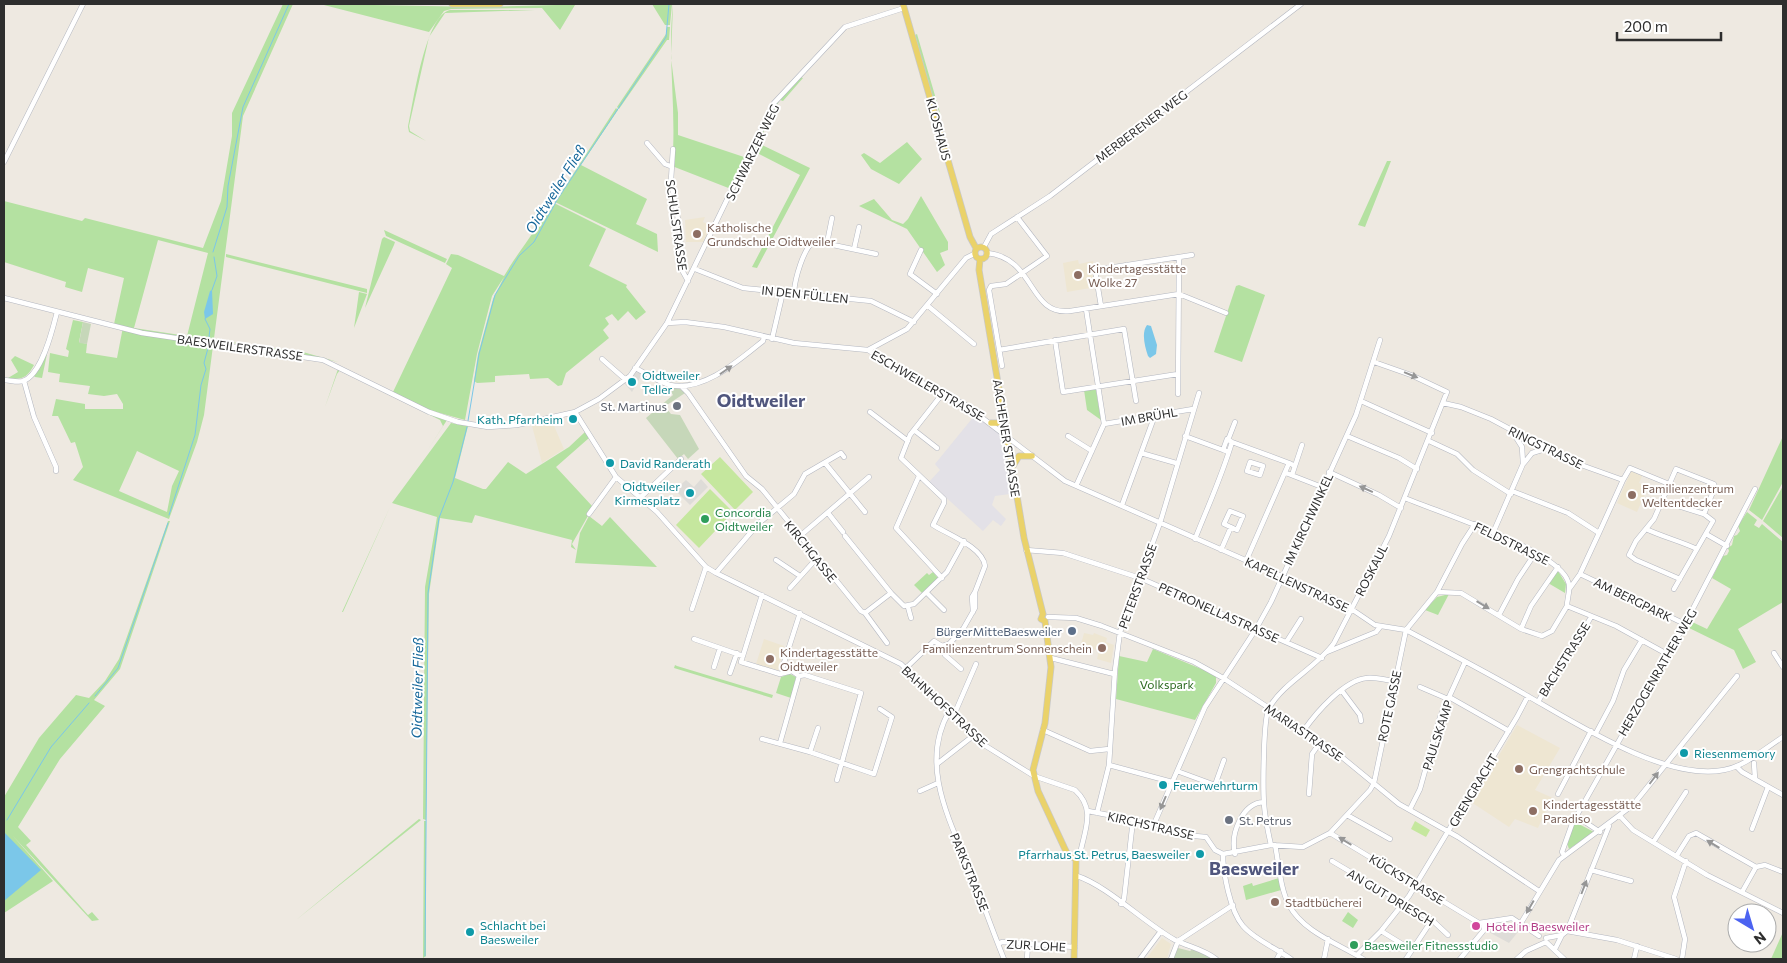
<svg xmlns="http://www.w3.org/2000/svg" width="1787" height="963" viewBox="0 0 1787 963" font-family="Commissioner,sans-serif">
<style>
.industrial{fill:#e3e1e7}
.education{fill:#eee6d2}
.green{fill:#b4e1a1;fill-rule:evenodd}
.cemetery{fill:#c6d7b9}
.pitch{fill:#c5e79e}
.plaza{fill:#dedcd8}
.water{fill:#7bc7e9}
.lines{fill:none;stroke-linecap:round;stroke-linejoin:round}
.stream{stroke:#7bc7e9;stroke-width:1}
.minor-casing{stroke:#b4b7c0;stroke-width:5.5}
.major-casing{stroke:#c9c9c9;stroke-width:7}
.minor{stroke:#fff;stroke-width:4.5}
.major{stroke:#ead26a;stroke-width:5.5}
.oneway{fill:#969696}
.education-dot{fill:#8d6e63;stroke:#fff;stroke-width:2}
.culture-dot{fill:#0f9aa8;stroke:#fff;stroke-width:2}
.worship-dot{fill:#6b7280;stroke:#fff;stroke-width:2}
.leisure-dot{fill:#2e9e5b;stroke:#fff;stroke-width:2}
.service-dot{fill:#5c6f8a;stroke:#fff;stroke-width:2}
.hotel-dot{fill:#d1479c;stroke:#fff;stroke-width:2}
.labels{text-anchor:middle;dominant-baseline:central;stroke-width:4;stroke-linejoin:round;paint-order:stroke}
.street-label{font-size:12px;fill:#2e2e2e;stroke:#fff}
.education-label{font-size:12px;fill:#785e54;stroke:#fff;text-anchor:start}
.culture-label{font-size:12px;fill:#0d838f;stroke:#fff;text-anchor:start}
.worship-label{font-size:12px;fill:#5b616d;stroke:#fff;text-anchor:end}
.leisure-label{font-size:12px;fill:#27864d;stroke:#fff;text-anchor:start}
.service-label{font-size:12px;fill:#4e5e75;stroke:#fff;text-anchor:end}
.park-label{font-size:12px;fill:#2b691f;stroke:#fff}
.hotel-label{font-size:12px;fill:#b23c85;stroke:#fff;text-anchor:start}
.water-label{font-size:14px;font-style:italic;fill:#15679a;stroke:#fff}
.district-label{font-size:18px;font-weight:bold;fill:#50567d;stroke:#fff}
</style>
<rect width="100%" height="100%" fill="#eee9e1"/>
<path class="industrial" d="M975,415L1003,437L1010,494L995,496L992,505L1006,519L1001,526L993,520L983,531L929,482L940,470L935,464Z"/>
<path class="education" d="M705,217L703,222L712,226L705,242H686L685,220Z
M1078,260L1079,264L1093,261L1095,269L1091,274L1094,276L1096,287L1067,292L1063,263Z
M552,421L564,449L542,463L532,426Z
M1632,469L1643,474L1639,483L1648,487L1637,512L1617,503Z
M1084,633L1093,635L1094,633L1107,638L1106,642L1114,645L1111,663L1097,659L1099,651L1081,644Z
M764,639L784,646L778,671L756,664Z
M1517,725L1560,748L1535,790L1555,799L1552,804H1549L1538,828L1515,819L1509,827L1471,802Z
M1162,938L1171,944L1167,959H1146Z"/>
<path class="green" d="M283,4H293L243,116L204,415L197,442L169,519L73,480L83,467L75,442L71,443L58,416H52L56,399L85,404V409H123V404L117,394L104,396L88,394L90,386L59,382L60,374L48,372L50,353L68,357L69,351L66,349L73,320L83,322L79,342L87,344L86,353L117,358L123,327L114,324L124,278L88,268L82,292L65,287L66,282L4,262V201L82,221L85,218L203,248L221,201L232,136V113ZM158,240L208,253L187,336L134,328ZM137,451L179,471L172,486L167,512L119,491Z
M320,4L481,7L595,4L575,5L560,30L542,8L451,9L444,11L429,32Z
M652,4H672L670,25H665Z
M673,4L671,58L678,113V135L747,158L731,189L672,166C677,110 667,59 673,4Z
M450,10H535L445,13L429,37L409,126L410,131L426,141L409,132L408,127C413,104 425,15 450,10Z
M667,27H670L669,40H667L619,109L617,107L666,34Z
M917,34L941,116L931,92L915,35Z
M800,77L803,78L783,101L780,100L777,105L758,143L810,168L757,268L752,267L800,175L753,151L777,103Z
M616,108L618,110L581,165L647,199L636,224L657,234L658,252L555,202Z
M907,142L922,159L899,184L871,169L861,155L864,153L880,163Z
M1387,161H1391L1365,227L1358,225Z
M921,196L948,242V250L940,253L945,265L937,272L907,229L859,206L874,199L892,220L903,224L908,219Z
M552,202L606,229L589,266L627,285L626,287L646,312L636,320L628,311L618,321L612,314L605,318L609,324L603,330L609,338L566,373L562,385L558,386L548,378L530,379L529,374L495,376V382L477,383L474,381L478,354L493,299L504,277L492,296L477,354L465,420L429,410L393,392L452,268L446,264L451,254L458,255L504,276C519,250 538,229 552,202Z
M384,230L447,259L445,263L386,236Z
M384,237L395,242L394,245L365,308L382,239Z
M226,254L367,289V293L226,257Z
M1239,285L1265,295L1242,362L1214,352L1236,286Z
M359,292L367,294L354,328Z
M215,340L303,352L338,362L307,355Z
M47,354L42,378L35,377L33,375Z
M15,356L34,365C27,378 22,380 8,378L18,372L11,360Z
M338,369L447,420L427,451L443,426L440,420L340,370L337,374L325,407Z
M1094,389L1096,390L1101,420L1087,410L1084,390Z
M451,423L468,426L455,478L483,489H486L508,462L526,474L569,447L585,432L589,438L556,467L593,507L572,544L576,550L571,547L572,540L475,515L472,523L440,518L429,594L426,820L423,819L425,587L437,517L392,503Z
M1783,436V482L1762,520L1749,510Z
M1783,486V538L1763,521Z
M390,507L343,612H342Z
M1747,512L1757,520L1754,525L1759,528L1762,524L1783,542V602L1738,629L1756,662L1743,669L1734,650L1685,626L1688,620L1707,629L1731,589L1712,578L1723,556L1727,555L1729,551L1728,548L1732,545L1734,536L1737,535L1740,531L1738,526Z
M589,516L602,526L610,517L657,567L575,563L580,533Z
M168,521H170L166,533L120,669L94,700L105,706L60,759L18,827L31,841L26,845L88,915L92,912L99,920L92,921L12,835L53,881L4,913V797L39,738L76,695L89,698L105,681L119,659Z
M1558,571L1566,584L1565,593L1548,583Z
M933,572L938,578L922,593L914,585L927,573L929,575Z
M1449,594L1438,615L1425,610L1437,597Z
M1153,649L1216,675V683L1195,720L1116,699L1119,656L1147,662Z
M675,665L677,666L773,695L772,698L674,668Z
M790,674L796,677L791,698L776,693L781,677Z
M419,819L421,820L296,920Z
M424,821H426V956L423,958Z
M1575,822L1594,832L1569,849L1567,843Z
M1279,878L1281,890L1246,900L1243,886L1252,883L1253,886Z
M1348,912L1358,920L1353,928L1342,921Z
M1783,932V959H1771Z"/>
<path class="cemetery" d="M83,322L91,324L87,344L79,343Z
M668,386L680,389L685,393L667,405L666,408L671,414L680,415L699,449L688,459L684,454L678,459L646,418L673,395Z
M1178,948L1190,951L1194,948L1214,959H1173Z"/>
<path class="pitch" d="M720,457L753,492L735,510L701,474Z
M710,489L733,512L699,548L676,525Z
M1415,821L1430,830L1426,837L1411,829Z"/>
<path class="plaza" d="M636,372L642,374L632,392L624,383Z
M701,479L708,487L690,505L675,490L686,480L694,487Z
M1518,922L1522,927L1509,943L1485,930L1487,924L1489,929L1506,925L1515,928Z"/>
<path class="water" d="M212,290L213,314L205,319L204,312L210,291Z
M1147,325L1151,326L1157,345L1156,354L1150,358L1148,356C1145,347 1141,333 1147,325Z
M4,832L41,870L4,901Z"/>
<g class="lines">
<path class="stream" d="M213,252L227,207L228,186L243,107L289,4
M212,290L217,276L214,257
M205,319L210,329L209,337
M468,421L479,354L495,295L519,256L534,242L557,200L666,37L669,4
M169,515L195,435L201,385L206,369L204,363L208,348
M95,696L118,668L168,523
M7,820L51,747L89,703
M425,956L428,593L439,518L453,482L467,427"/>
<g class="minor-casing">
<path id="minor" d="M647,143L665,164L670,166
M673,149L671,180L679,225L683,272L688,281
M4,162L83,4
M827,243L832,218
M984,247L991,234L1050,196L1301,4
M854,249L859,227
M921,250L910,274L937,294
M987,253C1036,258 1028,316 1070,311L1179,294L1226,313
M695,269L743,288L871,301L914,322
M794,292C795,279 803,249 814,241L876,254
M4,298L142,333L323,360L429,412L458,422L488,427L517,425L575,412L599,399L630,376L667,323L774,103L845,27L904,8
M928,306L974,344
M1101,306L1095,270L1192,255
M1086,309L1104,424
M667,323L685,322L724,327L794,343L868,350L911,377L964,404L1065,481L1341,602L1375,625L1406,630C1444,650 1482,670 1519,691C1571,720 1664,782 1724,770C1746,766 1765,748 1783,737
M772,339L783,292
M1055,340L1063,392L1178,374
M868,350L907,329L966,258L974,254
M999,350L1124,329L1136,401
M602,359L626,380
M1002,366L989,290L991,286L1006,284L1047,256L1017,217
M635,368C646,373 658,382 670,385C704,392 739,360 763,341L764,337
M4,380C9,380 18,383 23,381C42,375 53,328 57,312
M24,381L34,417L56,467V471
M681,386L688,393L746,476L762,489L861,611L865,613L887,643
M1178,394L1179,257
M1361,401L1432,433
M1443,403L1461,407L1491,419L1570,461L1623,480L1599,533L1568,513L1512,491
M575,412L616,477L657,512L706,567L716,573L901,664L981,743L1034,776L1075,790C1096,809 1085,829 1080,854L1076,859
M870,412L908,441
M914,430L937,448
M1068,436L1092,451
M1185,436L1223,450
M1347,436L1399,458L1417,469
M1228,440L1235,422
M1429,441L1457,454L1473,470L1511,494
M1232,442L1289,463
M1141,453L1176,463
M1250,462L1263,466L1260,475L1247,471Z
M825,463L865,512
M1524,463L1532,453L1545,449
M1329,472L1379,495L1401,508
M1286,473L1322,487
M1292,475L1302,445
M919,476L896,528L942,578
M1623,480L1630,468L1669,484
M1076,486L1104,424L1193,409
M641,497L681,459
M1405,498C1440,513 1552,548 1567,579C1572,588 1567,597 1567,606
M1662,501L1704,514L1713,521L1674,589
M1122,505L1155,415
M1230,511L1243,516L1237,530L1224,524Z
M828,513L843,532
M589,514L616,477
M1646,529C1663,537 1680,541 1697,549
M1493,533L1523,464L1522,447L1512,431
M1706,534L1727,546
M800,536L869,477
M845,536L891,593
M1195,539C1208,506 1222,476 1232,442L1227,439L1223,450L1229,452
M1026,550L1063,553L1140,578L1322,658
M1221,550L1231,527
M776,560L800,576
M1246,561L1289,463L1295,466
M716,573L758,524L794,494L805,474L841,453L844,457
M1580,574L1685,624
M1680,579L1636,560L1629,555L1636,541L1654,519L1676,469L1714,484L1715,487L1704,514
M790,588L817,558
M1570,588L1580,574L1599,533
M1437,592L1461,593L1521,629L1542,636L1552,631L1567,606
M927,593L944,610
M762,595L741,662L780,674L792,671L799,676
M1567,606L1616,626L1667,654
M908,607L911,618
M692,609L706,567
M973,612L972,597L975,592
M865,613L891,593L904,606L914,604L947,572L964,541
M1499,615L1518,579L1536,552
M1048,617L1076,618L1102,626L1194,662L1223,678L1332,749L1399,804L1458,837L1539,891
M1521,629L1531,606L1558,567
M694,639L743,656
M1287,641L1301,619
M942,646L949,644L963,629L975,608V592L985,566C983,547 947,534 933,525L944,503V499L901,458L910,435L943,393
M1327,652L1376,632L1380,627
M1774,653L1783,667
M1051,658L1114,674
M714,667L720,648
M906,668L934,641L942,646L945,655L961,669
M782,669L800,613
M730,673L737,653
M799,676L805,675L861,693L837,780
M1420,687L1448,699
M1342,691L1360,715L1361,721
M1449,697L1509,731
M1538,702L1556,670L1569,656L1591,617
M950,710C917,765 952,825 973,877C983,904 993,932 1004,959
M954,715L976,664
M1043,730L1090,751L1109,749
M1304,730C1316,713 1344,680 1367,678C1375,677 1385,680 1394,681
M1596,733L1613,701L1624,670L1642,640
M762,739L810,752L874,774L892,717L880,709
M780,743L799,676
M810,752L818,728
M1754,763L1755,779
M937,764L973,736
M1109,765L1172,782
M1737,767L1742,772L1783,795
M1177,771L1215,785L1224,760
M920,791L938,783
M1309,794L1312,754L1321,741
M1558,794L1591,731
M1410,809L1420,789L1440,717L1465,662
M1088,811L1154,824L1184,835L1206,837L1215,850L1223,854L1271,845L1303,847L1330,833L1370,790L1374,783L1406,630L1437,592L1462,544L1475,524
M1097,813L1109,765L1115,670L1120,632L1160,523L1199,393
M1347,815L1390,839
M1576,816L1600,832
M1620,816L1633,830L1707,875L1783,913
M1154,824L1205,707L1256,629L1271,602L1356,415L1380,340
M1752,829L1768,787
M1330,833L1479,923L1512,918L1539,936
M1654,841L1686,792
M1271,845C1268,832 1265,818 1264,804C1263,789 1263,719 1269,708C1284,682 1316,668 1334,643L1389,536L1447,392L1411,375L1374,362
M1275,845C1279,864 1280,888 1289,905C1303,932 1339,944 1363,959
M1223,854C1223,873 1230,911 1243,926C1255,940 1276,948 1291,959
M1235,854C1230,834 1242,803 1264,802
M1564,855L1562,852L1572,824L1685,624L1755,489
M1677,855L1689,836L1696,833L1756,867
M1332,861L1432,920L1448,935
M1591,870L1631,881
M1077,876C1106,885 1146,924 1175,940C1189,947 1203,949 1216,959
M1742,892L1756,867L1765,865L1783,872
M1121,904L1124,899L1133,820
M1521,923L1559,860L1633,805L1737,676
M1381,931L1412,950
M1567,931L1609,826
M1567,931L1617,940L1676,959
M1546,938L1562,935L1567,931
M1546,942L1564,959
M998,944L1002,942L1075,947
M1555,949L1562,935
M1357,955L1381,931L1409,896L1517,717L1528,696
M1027,959L1028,944
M1140,959L1161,931
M1171,959L1178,941L1233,905
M1277,959L1281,951
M1324,959L1328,939
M1406,959L1432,920
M1460,959L1484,930V923
M1517,959L1526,951L1546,942
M1634,959L1637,946
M1682,959L1685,939L1674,897L1686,861"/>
</g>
<g class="major-casing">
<path id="major" d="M452,4H500
M903,4L970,237L976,248
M975 253a6 6 0 1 1 12 0a6 6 0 1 1-12 0Z
M980,259L979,270L1024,538L1043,614
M991,423H998L1004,419
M1013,466L1019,456H1032
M1043,614L1041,619L1045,621L1051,667L1045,723L1033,770L1038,791L1064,847L1068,855L1076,859L1074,959"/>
</g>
<use href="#minor" class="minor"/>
<use href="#major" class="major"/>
</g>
<defs><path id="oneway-solid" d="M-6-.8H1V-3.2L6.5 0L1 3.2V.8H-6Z" transform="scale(1.25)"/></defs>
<g class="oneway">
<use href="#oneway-solid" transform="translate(726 370) rotate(-35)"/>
<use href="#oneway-solid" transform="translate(1411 375) rotate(22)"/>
<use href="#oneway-solid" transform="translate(1366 489) rotate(-156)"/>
<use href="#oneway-solid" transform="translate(1483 605) rotate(31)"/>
<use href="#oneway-solid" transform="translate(1654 778) rotate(-53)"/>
<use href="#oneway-solid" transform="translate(1163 803) rotate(113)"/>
<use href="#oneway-solid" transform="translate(1345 841) rotate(-149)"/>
<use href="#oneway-solid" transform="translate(1713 844) rotate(-149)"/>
<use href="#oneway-solid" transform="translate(1584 887) rotate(-69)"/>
<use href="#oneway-solid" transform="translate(1530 907) rotate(120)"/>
</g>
<g class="education-dot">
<circle cx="697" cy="234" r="5"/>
<circle cx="1078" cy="275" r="5"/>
<circle cx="1632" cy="495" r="5"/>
<circle cx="1102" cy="648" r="5"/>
<circle cx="770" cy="659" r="5"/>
<circle cx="1519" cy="769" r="5"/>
<circle cx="1533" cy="811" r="5"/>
<circle cx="1275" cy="902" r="5"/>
</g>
<g class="culture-dot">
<circle cx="632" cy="382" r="5"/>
<circle cx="573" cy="419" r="5"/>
<circle cx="610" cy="463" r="5"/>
<circle cx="690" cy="493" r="5"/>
<circle cx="1684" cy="753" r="5"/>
<circle cx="1163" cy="785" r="5"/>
<circle cx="1200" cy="854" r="5"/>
<circle cx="470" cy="932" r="5"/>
</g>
<g class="worship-dot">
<circle cx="677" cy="406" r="5"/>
<circle cx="1229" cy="820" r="5"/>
</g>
<g class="leisure-dot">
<circle cx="705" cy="519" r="5"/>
<circle cx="1354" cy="945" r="5"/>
</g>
<circle class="service-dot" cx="1072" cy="631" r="5"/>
<circle class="hotel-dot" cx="1476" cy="926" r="5"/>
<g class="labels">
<g class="street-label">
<text transform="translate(1141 126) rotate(-37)">MERBERENER WEG</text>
<text transform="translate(939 129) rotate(75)">KLOSHAUS</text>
<text transform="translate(752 152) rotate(-64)">SCHWARZER WEG</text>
<text transform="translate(677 225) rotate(82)">SCHULSTRASSE</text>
<text transform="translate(805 294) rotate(6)">IN DEN FÜLLEN</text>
<text transform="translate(240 347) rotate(8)">BAESWEILERSTRASSE</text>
<text transform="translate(928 385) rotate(30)">ESCHWEILERSTRASSE</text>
<text transform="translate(1149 416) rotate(-10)">IM BRÜHL</text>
<text transform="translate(1007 438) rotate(81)">AACHENER STRASSE</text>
<text transform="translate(1546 447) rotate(26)">RINGSTRASSE</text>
<text transform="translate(1308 519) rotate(-65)">IM KIRCHWINKEL</text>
<text transform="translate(1512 543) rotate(26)">FELDSTRASSE</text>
<text transform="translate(811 551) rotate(51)">KIRCHGASSE</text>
<text transform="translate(1371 570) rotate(-63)">ROSKAUL</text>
<text transform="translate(1297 584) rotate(25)">KAPELLENSTRASSE</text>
<text transform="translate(1137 586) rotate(-70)">PETERSTRASSE</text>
<text transform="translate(1633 599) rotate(26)">AM BERGPARK</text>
<text transform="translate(1219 612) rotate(24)">PETRONELLASTRASSE</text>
<text transform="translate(1564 659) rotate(-58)">BACHSTRASSE</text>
<text transform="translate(1657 672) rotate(-60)">HERZOGENRATHER WEG</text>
<text transform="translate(945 706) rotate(43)">BAHNHOFSTRASSE</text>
<text transform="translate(1389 706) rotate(-78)">ROTE GASSE</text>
<text transform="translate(1304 732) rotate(34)">MARIASTRASSE</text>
<text transform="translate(1437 735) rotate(-72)">PAULSKAMP</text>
<text transform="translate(1473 790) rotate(-59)">GRENGRACHT</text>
<text transform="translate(1151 825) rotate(13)">KIRCHSTRASSE</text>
<text transform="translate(970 872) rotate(68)">PARKSTRASSE</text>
<text transform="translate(1407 879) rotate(31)">KÜCKSTRASSE</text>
<text transform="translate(1391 897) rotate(31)">AN GUT DRIESCH</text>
<text transform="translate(1036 945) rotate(3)">ZUR LOHE</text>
</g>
<g class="education-label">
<text x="707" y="227">Katholische<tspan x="707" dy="14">Grundschule Oidtweiler</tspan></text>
<text x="1088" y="268">Kindertagesstätte<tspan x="1088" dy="14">Wolke 27</tspan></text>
<text x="1642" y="488">Familienzentrum<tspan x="1642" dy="14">Weltentdecker</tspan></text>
<text x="1092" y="648" text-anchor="end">Familienzentrum Sonnenschein</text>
<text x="780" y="652">Kindertagesstätte<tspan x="780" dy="14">Oidtweiler</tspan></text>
<text x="1529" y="769">Grengrachtschule</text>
<text x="1543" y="804">Kindertagesstätte<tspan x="1543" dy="14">Paradiso</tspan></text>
<text x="1285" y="902">Stadtbücherei</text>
</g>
<g class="culture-label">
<text x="642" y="375">Oidtweiler<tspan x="642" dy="14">Teller</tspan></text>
<text x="563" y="419" text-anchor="end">Kath. Pfarrheim</text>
<text x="620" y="463">David Randerath</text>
<text x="680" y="486" text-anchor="end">Oidtweiler<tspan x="680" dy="14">Kirmesplatz</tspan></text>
<text x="1694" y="753">Riesenmemory</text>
<text x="1173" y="785">Feuerwehrturm</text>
<text x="1190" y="854" text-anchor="end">Pfarrhaus St. Petrus, Baesweiler</text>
<text x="480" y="925">Schlacht bei<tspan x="480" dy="14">Baesweiler</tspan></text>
</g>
<g class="worship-label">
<text x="667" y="406">St. Martinus</text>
<text x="1239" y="820" text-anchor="start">St. Petrus</text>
</g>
<g class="leisure-label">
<text x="715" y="512">Concordia<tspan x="715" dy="14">Oidtweiler</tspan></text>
<text x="1364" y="945">Baesweiler Fitnessstudio</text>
</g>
<g class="service-label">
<text x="1062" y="631">BürgerMitteBaesweiler</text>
</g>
<g class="park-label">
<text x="1167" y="684">Volkspark</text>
</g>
<g class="hotel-label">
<text x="1486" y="926">Hotel in Baesweiler</text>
</g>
<g class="water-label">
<text transform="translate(555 189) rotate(-58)">Oidtweiler Fließ</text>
<text transform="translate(417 688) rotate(-89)">Oidtweiler Fließ</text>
</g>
<g class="district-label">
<text x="761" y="400">Oidtweiler</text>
<text x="1254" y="868">Baesweiler</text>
</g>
</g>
<rect width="1787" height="963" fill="none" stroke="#2e2e2e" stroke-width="10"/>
<g transform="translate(1752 928) rotate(142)"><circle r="24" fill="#ffffff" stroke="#ababab"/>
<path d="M0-4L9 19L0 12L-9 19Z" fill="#4c63f1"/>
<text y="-8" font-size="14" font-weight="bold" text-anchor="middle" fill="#2e2e2e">N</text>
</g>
<path d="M1617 32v8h104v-8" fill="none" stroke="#2e2e2e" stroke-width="2.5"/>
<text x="1624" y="32" font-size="15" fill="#2e2e2e" stroke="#ffffff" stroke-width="4" paint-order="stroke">200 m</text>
</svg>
